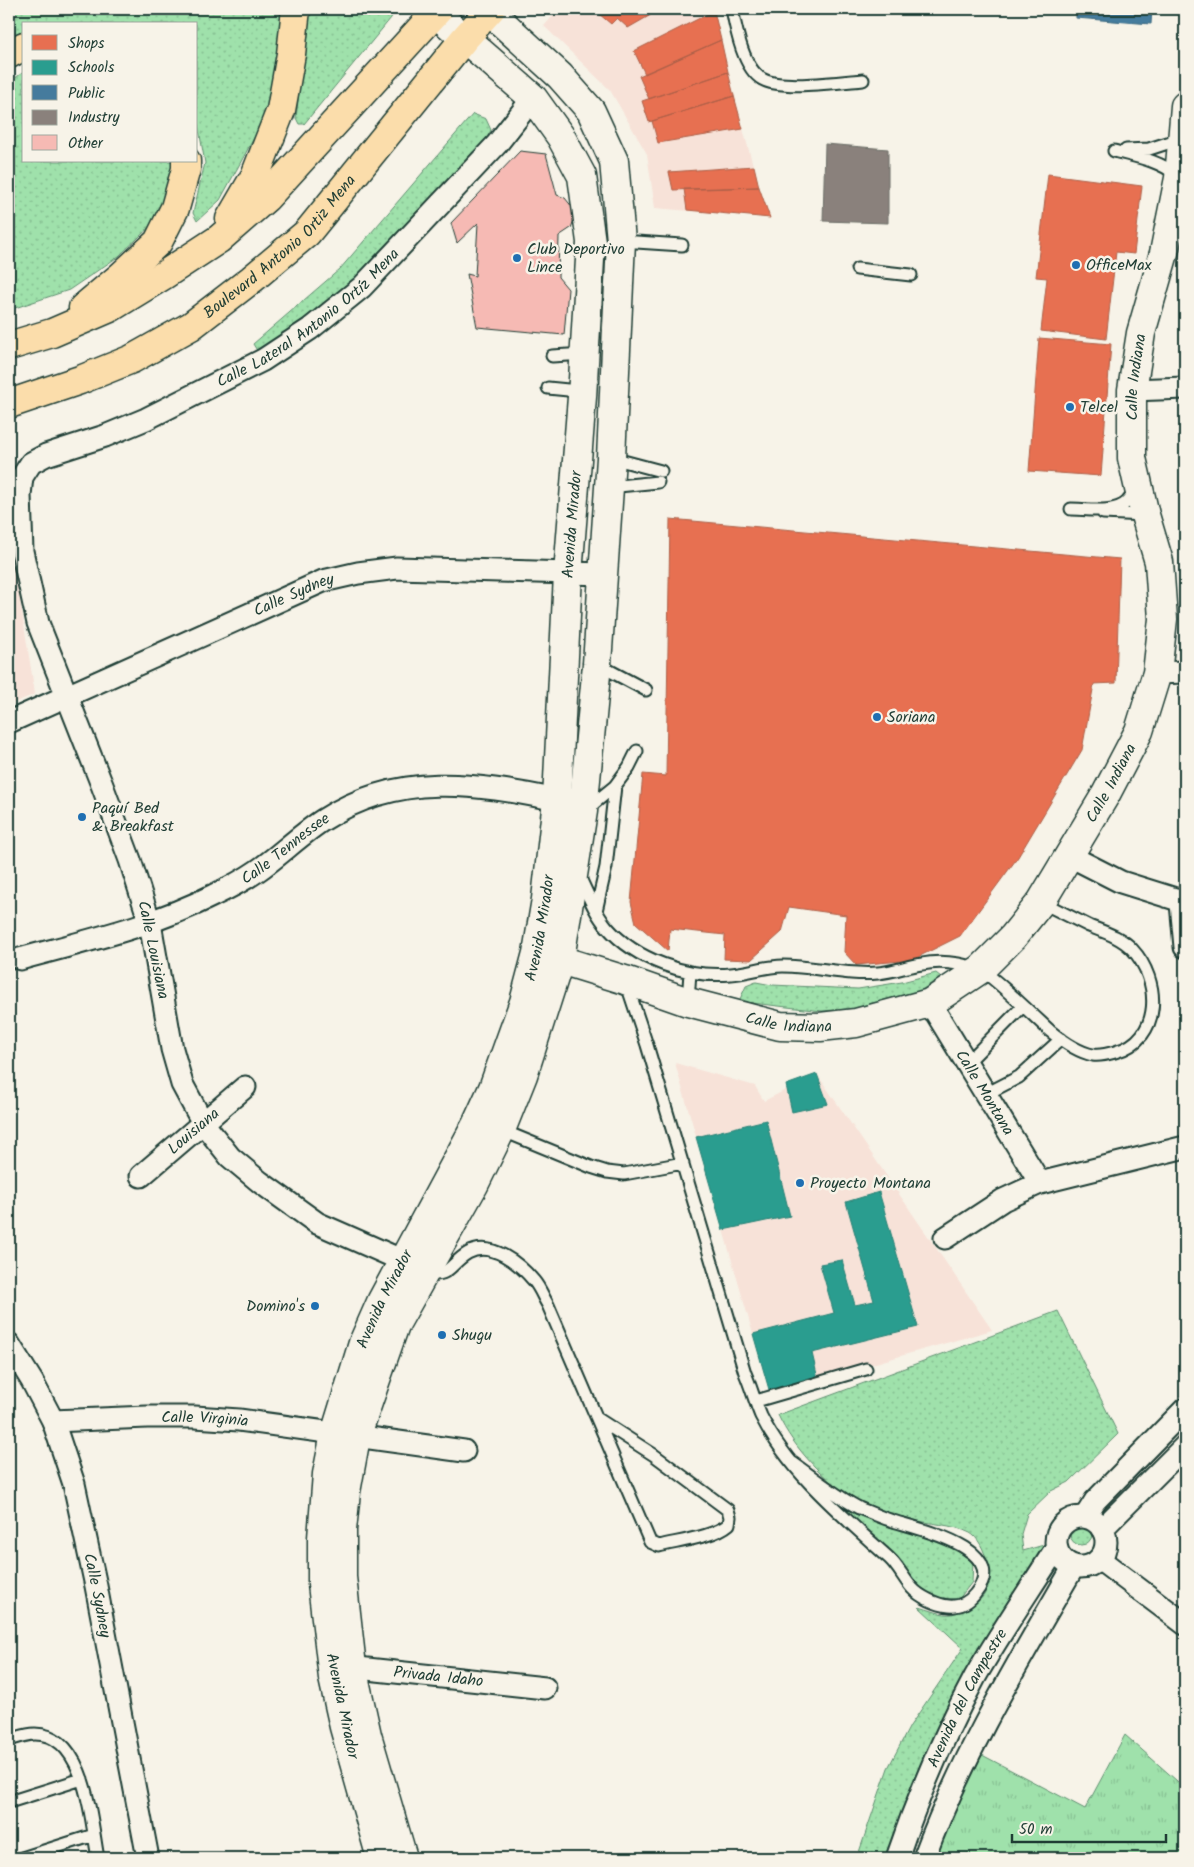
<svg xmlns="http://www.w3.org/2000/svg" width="1194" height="1867" viewBox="0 0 1194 1867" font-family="Kalam,sans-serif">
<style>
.built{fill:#f7e2d8}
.grass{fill:url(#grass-tufts);stroke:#5f8f70}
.park{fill:url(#park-dots);stroke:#5f8f70}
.shops{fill:#e76f51;stroke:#ab6048}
.schools{fill:#2a9d8f;stroke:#278074}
.public{fill:#457b9d;stroke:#3a687e}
.industry{fill:#8a817c;stroke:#6a6d66}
.building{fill:#f6bab4;stroke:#1f3d34}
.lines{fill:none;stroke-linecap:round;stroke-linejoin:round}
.lane-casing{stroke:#1f3d34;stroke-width:15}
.street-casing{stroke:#1f3d34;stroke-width:25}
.secondary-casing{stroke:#1f3d34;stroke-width:31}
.primary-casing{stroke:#1f3d34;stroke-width:31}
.lane{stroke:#f7f3e8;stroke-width:11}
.street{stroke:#f7f3e8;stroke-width:21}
.secondary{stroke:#f7f3e8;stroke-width:28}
.primary{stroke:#fbddab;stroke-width:28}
.poi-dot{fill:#1f6fb2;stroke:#f7f3e8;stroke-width:2}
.labels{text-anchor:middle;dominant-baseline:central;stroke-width:5;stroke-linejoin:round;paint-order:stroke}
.street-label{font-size:16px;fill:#1f3d34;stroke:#f7f3e8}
.poi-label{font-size:16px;fill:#1f3d34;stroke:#f7f3e8;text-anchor:start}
</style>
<defs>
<pattern id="grass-tufts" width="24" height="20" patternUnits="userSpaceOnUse" patternTransform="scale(1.25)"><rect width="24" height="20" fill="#9fe1ab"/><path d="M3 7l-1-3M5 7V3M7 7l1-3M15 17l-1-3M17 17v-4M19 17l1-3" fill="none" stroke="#88c294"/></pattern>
<pattern id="park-dots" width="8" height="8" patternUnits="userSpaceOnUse" patternTransform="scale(1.25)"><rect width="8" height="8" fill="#9fe1ab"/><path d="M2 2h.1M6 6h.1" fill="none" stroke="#88c294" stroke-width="1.8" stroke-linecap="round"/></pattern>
</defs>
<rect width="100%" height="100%" fill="#f7f3e8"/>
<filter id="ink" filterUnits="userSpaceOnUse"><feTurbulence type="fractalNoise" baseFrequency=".02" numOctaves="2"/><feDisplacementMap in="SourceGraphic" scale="10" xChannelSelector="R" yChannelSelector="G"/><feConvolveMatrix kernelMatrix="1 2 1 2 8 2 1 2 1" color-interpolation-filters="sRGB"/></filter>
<g filter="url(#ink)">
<path class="built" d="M559,9H713L743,129L759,187L770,218L655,208L647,154L610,90L544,26Z
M9,531L35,694L9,705Z
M675,1063L755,1086L764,1101L817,1074L992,1330L770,1393Z"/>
<path class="grass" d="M1125,1735L1185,1788V1858H920L965,1746L1085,1809Z"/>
<path class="park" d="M9,9H283L272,105L220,200L197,221L193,213L205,163L196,113V24H24V43L9,47Z
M304,9H395L391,18L304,124H299L296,118L303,57Z
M24,72V161H179L158,219L119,256L69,290L9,310V82Z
M473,114L486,119L491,130L487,138L390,254L261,357L253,344L340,269Z
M936,973L941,977L917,993L874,1007L822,1011L752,1003L740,999L746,986L756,982L772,985L858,989L902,982Z
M1058,1311L1118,1434L1069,1482L1051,1491L1027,1514L1021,1534L1023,1551L1054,1542L892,1858H857L888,1768L910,1726L963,1648L919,1607C928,1609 943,1616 952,1614C963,1611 977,1605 984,1595C994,1579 986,1542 970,1533C953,1524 928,1524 910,1519C894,1515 875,1511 860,1502C828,1485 793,1448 778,1415Z
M796,1471L841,1503L889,1527L939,1538L973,1562L972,1582L958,1600L929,1596L846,1527Z
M1070 1534a11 11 0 1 1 22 0a11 11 0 1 1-22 0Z"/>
<path class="shops" d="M593,9H641L649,16L628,28L617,18L611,24Z
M641,9H660L649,16Z
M714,11L721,40L645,74L634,51Z
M721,40L728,72L649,99L639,76Z
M728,72L734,96L649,122L642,101Z
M734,96L743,129L658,143L652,121Z
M754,166L759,187L673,190L669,172Z
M1048,174L1142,186L1134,254L1116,252L1106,339L1041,331L1047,278L1036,277Z
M759,187L770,218L687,210L684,189Z
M1039,338L1111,344L1101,476L1029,471Z
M670,519L1120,559L1116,683L1094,684L1082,750L1018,857L960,936L912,960L856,965L844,952L846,915L789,907L782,932L751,960L724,959L725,935L670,929L668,951L636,923L631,902L643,774L666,776Z"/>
<path class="schools" d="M817,1074L828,1104L792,1112L786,1085Z
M766,1120L790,1216L723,1230L696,1137Z
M879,1192L918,1327L812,1353L818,1379L770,1393L753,1334L834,1313L820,1264L842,1260L855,1305L874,1301L846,1202Z"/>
<path class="public" d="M1076,9H1152L1151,24L1076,18Z"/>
<path class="industry" d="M825,144L888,149V223L823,221Z"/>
<path class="building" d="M520,151L546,154L557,195L565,198L573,208L575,217L571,228L559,236L558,277L568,289L564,335L477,327L467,274L475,276L478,223L457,243L451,223Z"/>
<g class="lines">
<g class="lane-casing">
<path id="lane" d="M732,9C736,29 743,68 762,79C780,90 840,82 863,80
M1126,150L1149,149L1183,138
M1114,151C1137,157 1158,160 1177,175
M621,241L682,245
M857,269L911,275
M552,356L585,354
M548,388L568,390L582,397
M612,458L661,471
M609,487L658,482
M1071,509C1087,509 1115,514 1127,502C1131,498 1134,492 1137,488
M1103,513L1145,515
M597,664L646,690
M587,809L615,786L629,767L637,751
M578,874C587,892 594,912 607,927C636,960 687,978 731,974C748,973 765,966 783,966C815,966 846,976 878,973C893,972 907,966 922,964C941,960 960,963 978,969C988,971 1038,1020 1050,1031C1061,1040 1077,1052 1093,1055C1100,1056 1108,1054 1115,1052C1163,1039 1161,980 1132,949C1121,937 1104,932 1089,926C1073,918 1057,910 1041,902
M596,911L606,867L615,786
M626,982L647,1045L745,1373C751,1387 755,1402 761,1416C789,1472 844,1517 889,1558C898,1566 904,1579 912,1588C920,1597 937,1605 949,1606C960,1607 968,1603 975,1594C1013,1548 917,1529 890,1520C880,1517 869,1512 859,1508C836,1496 814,1478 793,1463
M688,1002L690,972
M967,1063L1022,1007
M986,1094L1019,1077L1061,1039
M501,1130L591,1167L607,1172L624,1174L683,1163
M425,1272C449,1280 450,1263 468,1253C491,1240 520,1264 534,1281C540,1288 543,1297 548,1305L650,1542L659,1546C679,1541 714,1537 729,1524L730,1517L728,1510L654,1455L598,1419
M756,1401L866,1369
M9,1740C17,1738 26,1734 35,1734C86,1734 91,1822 98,1858
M9,1802L82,1779
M22,1858L94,1835"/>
</g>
<g class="street-casing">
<g id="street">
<path d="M1132,390L1185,388"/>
<path d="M1157,673L1185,672"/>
<path id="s1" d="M9,722L323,581L358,573L397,568L603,574"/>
<path d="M1070,856L1121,882L1185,902"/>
<path d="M1181,903L1185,947"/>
<path id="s2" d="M20,959C86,941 153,926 214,895C229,888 244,880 257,871C280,855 300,835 323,820C399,771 474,783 557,800"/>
<path id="s3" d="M930,1003L1040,1183"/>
<path id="s4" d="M141,1176L245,1087"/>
<path d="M945,1238L1003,1200L1040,1183L1185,1147"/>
<path id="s5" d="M417,1267L317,1223L260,1182L230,1157L203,1123L182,1084L172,1049L150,923L130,860L102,785L38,623L22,551L20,495L22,477L31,463L46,455L105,436L146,419L263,360L310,329L362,287L497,144L533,98"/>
<path id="s6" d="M9,1344L32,1381L53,1421L74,1484L96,1586L148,1858"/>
<path id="s7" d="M53,1421L147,1417H195L239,1420L464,1451"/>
<circle cx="1081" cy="1542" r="25"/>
<path d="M1085,1517L1095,1501L1185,1409"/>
<path d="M1102,1529L1185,1446"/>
<path d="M1099,1559L1185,1624"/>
<path id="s8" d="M339,1666L545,1688"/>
<path id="s9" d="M897,1858C918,1796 944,1735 975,1677C1000,1633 1029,1591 1056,1548"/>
<path d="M924,1858C962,1755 1019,1661 1074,1566"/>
</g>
</g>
<g class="secondary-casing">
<g id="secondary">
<path id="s10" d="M541,954L625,980L688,1002L780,1026L820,1027L856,1023L930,1003L981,969L1013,937L1041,902L1106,794L1139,731L1157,673L1163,619L1159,562L1145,515L1132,458V390L1141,333L1164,253L1179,178L1185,106"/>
<path id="s11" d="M381,1858L344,1727L333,1678L322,1584V1538L327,1474L335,1434L363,1343L382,1300L476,1125L493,1088L524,1002L537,953L546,899L557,800L568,574L582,397L591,242L582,176L561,137L533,98L431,9"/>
<path d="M403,1858L367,1735L352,1667L342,1577V1530L346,1492L356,1437L395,1325L474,1185L501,1130L523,1075L560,959L583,811L597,664L611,458L621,241L614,161L591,111L560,76L487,9"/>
</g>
</g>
<g class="primary-casing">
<g id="primary">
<path d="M9,54L24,46"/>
<path d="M230,219L255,176L281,110L291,54L296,9"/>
<path d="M83,308L120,277L158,242L175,208L186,169V161"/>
<path d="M9,346L52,333L110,308L164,275L219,239L266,198L439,9"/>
<path id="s12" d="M9,404L80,380L132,359L191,326L252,279L307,233L464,39L491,9"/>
</g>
</g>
<use href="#lane" class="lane"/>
<use href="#street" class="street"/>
<use href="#secondary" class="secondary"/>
<use href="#primary" class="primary"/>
</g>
</g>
<g class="poi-dot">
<circle cx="517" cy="258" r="5"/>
<circle cx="1076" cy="265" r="5"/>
<circle cx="1070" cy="407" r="5"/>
<circle cx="877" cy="717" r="5"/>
<circle cx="82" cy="817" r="5"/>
<circle cx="800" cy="1183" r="5"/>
<circle cx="315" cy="1306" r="5"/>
<circle cx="442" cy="1335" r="5"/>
</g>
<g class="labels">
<g class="street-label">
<text stroke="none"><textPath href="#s12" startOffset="318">Boulevard Antonio Ortiz Mena</textPath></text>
<text stroke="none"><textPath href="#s5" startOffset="1271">Calle Lateral Antonio Ortíz Mena</textPath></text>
<text stroke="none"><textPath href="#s10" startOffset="1112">Calle Indiana</textPath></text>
<text stroke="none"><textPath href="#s11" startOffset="1386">Avenida Mirador</textPath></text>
<text stroke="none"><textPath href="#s1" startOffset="312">Calle Sydney</textPath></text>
<text stroke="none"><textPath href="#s10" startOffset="692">Calle Indiana</textPath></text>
<text stroke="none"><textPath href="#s2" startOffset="290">Calle Tennessee</textPath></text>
<text stroke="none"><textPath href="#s11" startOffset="981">Avenida Mirador</textPath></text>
<text transform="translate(153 950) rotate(78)">Calle Louisiana</text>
<text stroke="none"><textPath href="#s10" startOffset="258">Calle Indiana</textPath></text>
<text stroke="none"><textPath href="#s3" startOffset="105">Calle Montana</textPath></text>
<text stroke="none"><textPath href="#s4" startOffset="69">Louisiana</textPath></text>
<text stroke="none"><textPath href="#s11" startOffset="576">Avenida Mirador</textPath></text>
<text stroke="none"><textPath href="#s7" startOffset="152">Calle Virginia</textPath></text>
<text stroke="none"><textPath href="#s6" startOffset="269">Calle Sydney</textPath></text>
<text stroke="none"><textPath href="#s8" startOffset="100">Privada Idaho</textPath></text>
<text stroke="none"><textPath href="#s9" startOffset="175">Avenida del Campestre</textPath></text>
<text transform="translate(342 1706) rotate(78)">Avenida Mirador</text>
</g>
<g class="poi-label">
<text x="527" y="249">Club Deportivo<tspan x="527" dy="18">Lince</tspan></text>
<text x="1086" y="265">OfficeMax</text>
<text x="1080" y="407">Telcel</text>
<text x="887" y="717">Soriana</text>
<text x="92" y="808">Paquí Bed<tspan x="92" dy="18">&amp; Breakfast</tspan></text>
<text x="810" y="1183">Proyecto Montana</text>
<text x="305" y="1306" text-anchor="end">Domino's</text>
<text x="452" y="1335">Shugu</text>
</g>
</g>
<rect width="1194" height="1867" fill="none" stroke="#f7f3e8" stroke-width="30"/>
<rect x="15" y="15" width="1164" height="1837" fill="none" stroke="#1f3d34" stroke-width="2" filter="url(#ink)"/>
<rect x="22" y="22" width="175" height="140" fill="#f7f3e8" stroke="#a1aaa0"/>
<rect x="32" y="35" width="25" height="15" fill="#e76f51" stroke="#a1aaa0"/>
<text x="68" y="48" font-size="15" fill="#1f3d34">Shops</text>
<rect x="32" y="60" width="25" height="15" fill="#2a9d8f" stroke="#a1aaa0"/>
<text x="68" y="72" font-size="15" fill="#1f3d34">Schools</text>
<rect x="32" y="85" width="25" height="15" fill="#457b9d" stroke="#a1aaa0"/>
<text x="68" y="98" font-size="15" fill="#1f3d34">Public</text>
<rect x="32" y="110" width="25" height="15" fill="#8a817c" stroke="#a1aaa0"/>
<text x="68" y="122" font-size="15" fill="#1f3d34">Industry</text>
<rect x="32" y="135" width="25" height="15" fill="#f6bab4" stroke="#a1aaa0"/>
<text x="68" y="148" font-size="15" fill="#1f3d34">Other</text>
<path d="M1012 1834v8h154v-8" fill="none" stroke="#1f3d34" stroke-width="2.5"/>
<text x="1019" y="1834" font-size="15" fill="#1f3d34" stroke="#f7f3e8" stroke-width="4" paint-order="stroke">50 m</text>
</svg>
